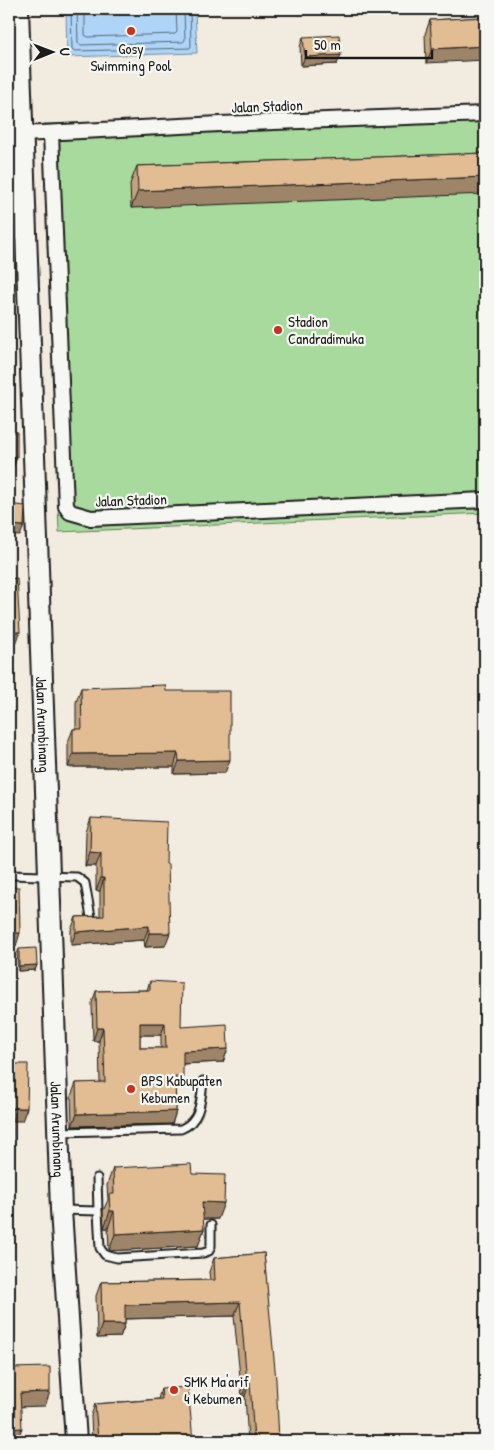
<svg xmlns="http://www.w3.org/2000/svg" width="494" height="1450" viewBox="0 0 494 1450" font-family="'Patrick Hand',sans-serif">
<style>
.green{fill:#a7da9c;stroke:#627b5c}
.water{fill:#aed5f8;stroke:#748ba0}
.lines{fill:none;stroke-linecap:round;stroke-linejoin:round}
.shore{stroke:#566674;stroke-width:1}
.service-casing{stroke:#1c1c1c;stroke-width:11}
.minor-casing{stroke:#1c1c1c;stroke-width:18}
.secondary-casing{stroke:#1c1c1c;stroke-width:24}
.service{stroke:#f6f6f2;stroke-width:7}
.minor{stroke:#f6f6f2;stroke-width:14}
.secondary{stroke:#f6f6f2;stroke-width:20}
.wall{fill:#c2a37e;stroke:#1c1c1c;fill-rule:evenodd}
.shaded-wall{fill:#9e8467;stroke:#1c1c1c}
.building{fill:#e2bd93;stroke:#1c1c1c;fill-rule:evenodd}
.poi-dot{fill:#c8321e;stroke:#f6f6f2;stroke-width:2}
.labels{text-anchor:middle;dominant-baseline:central;stroke-width:4.5;stroke-linejoin:round;paint-order:stroke}
.poi-label{font-size:15px;fill:#1c1c1c;stroke:#f6f6f2;text-anchor:start}
.street-label{font-size:15px;fill:#1c1c1c;stroke:#f6f6f2}
</style>
<rect width="100%" height="100%" fill="#f2ebdf"/>
<filter id="ink" filterUnits="userSpaceOnUse"><feTurbulence type="fractalNoise" baseFrequency=".02" numOctaves="2"/><feDisplacementMap in="SourceGraphic" scale="10" xChannelSelector="R" yChannelSelector="G"/><feConvolveMatrix kernelMatrix="1 2 1 2 8 2 1 2 1" color-interpolation-filters="sRGB"/></filter>
<g filter="url(#ink)">
<path class="green" d="M485,120V513L59,532L44,124Z"/>
<path class="water" d="M66,9H195L197,53L67,57Z"/>
<g class="lines">
<path class="shore" d="M71,9L72,49L75,51L190,48L191,46L190,9
M77,9L78,43L81,45L183,42L185,40L184,9
M85,9V35L88,37L175,34L177,32L176,9"/>
<g class="service-casing">
<path id="service" d="M9,875L77,877L85,883L92,923
M59,1132L181,1129C201,1121 201,1100 203,1081
M61,1210L98,1211L97,1178
M98,1211L100,1248L105,1255L117,1258L203,1253L209,1251L211,1246V1225"/>
</g>
<g class="minor-casing">
<path id="minor" d="M51,133L66,506L70,512L91,518L485,500
M22,134L220,124L485,114"/>
</g>
<g class="secondary-casing">
<g id="secondary">
<path id="s1" d="M18,9L61,1210L76,1441"/>
</g>
</g>
<use href="#service" class="service"/>
<use href="#minor" class="minor"/>
<use href="#secondary" class="secondary"/>
</g>
<path class="wall" d="M485,17L426,63L425,34L430,20Z
M303,37L337,64L301,66L300,47Z
M485,153L131,208L130,184L137,166Z
M81,688L166,691L225,773L174,774V767H68V742L73,729H76V702Z
M91,818L166,864L165,946L145,947L144,940L71,945V930L76,917L100,916V891H96V866H85L86,832Z
M19,949L37,965L35,970L18,971L17,954Z
M150,981L181,1027L228,1049L223,1062L183,1064L179,1088H175L176,1111L172,1124L72,1126L71,1096L76,1083H100L99,1041H93L92,1003L96,991L147,990ZM140,1035H161V1048H140Z
M113,1168L192,1174L218,1219H203L204,1229L198,1246L109,1251L108,1228H104L103,1211L108,1200L107,1185Z
M264,1253L279,1441H248L245,1396L242,1397L234,1316L125,1319V1324L120,1337L97,1338L96,1296L101,1282L210,1280L209,1272L214,1258Z
M161,1389L193,1441H92L91,1416L95,1404L158,1399Z"/>
<path class="shaded-wall" d="M485,46V60L426,63L432,49Z
M341,55L337,64L301,66L305,57Z
M485,177V194L131,208L138,191Z
M9,457H17L12,471H9Z
M9,525L24,526L20,536L9,535Z
M9,632H20L17,642H9Z
M178,753L174,767H68L73,754Z
M230,760L225,773L174,774L179,761Z
M90,852L101,853L96,866H85Z
M101,878H104L100,891H96Z
M149,926L144,940L71,945L76,932Z
M9,933H20L16,946H9Z
M149,933H170L165,946L145,947Z
M37,965L35,970L18,971L19,966Z
M140,1023H165L161,1035H135Z
M97,1028H103L99,1041H93Z
M228,1049L223,1062L178,1064L183,1051Z
M175,1076H183L179,1088H170Z
M13,1108H27L22,1121H9Z
M176,1111L172,1124L72,1126L77,1114Z
M9,1154H13L9,1166Z
M202,1202L224,1203L218,1219H196Z
M110,1211H114L108,1228H104Z
M204,1229L198,1246L109,1251L115,1234Z
M240,1302L234,1316L120,1319L125,1305Z
M102,1324H125L120,1337L97,1338Z
M250,1382L245,1396L242,1397L247,1383Z
M50,1392L45,1406L15,1407L20,1393Z
M22,1428L17,1441H9V1429Z"/>
<path class="building" d="M485,17V46L432,49L430,20Z
M339,35L341,55L305,57L303,37Z
M485,153V177L138,191L137,166Z
M9,432H17V457H9Z
M9,504L25,506L24,526L9,525Z
M17,578L20,632H9V579Z
M165,685L166,691H230V760L179,761L178,753L73,754V729H82L81,688Z
M91,818L167,822L166,864H168L170,933H149V926L76,932V917L104,916V878H101V853L90,852Z
M9,887H19L20,933H9Z
M36,948L37,965L19,966V949Z
M150,981L182,983L181,1027L227,1024L228,1049L183,1051V1076H175L176,1111L77,1114L76,1083L105,1082L103,1028H97L96,991L150,990ZM140,1023H165L166,1048H140Z
M9,1064H28L27,1108H13V1154H9Z
M191,1164L192,1174L225,1175L224,1203L202,1202L204,1229L115,1234L114,1211H110L109,1194H114L113,1168Z
M264,1253L276,1380L279,1441H254L250,1382L247,1383L240,1302L125,1305V1324H102L101,1282L215,1280L214,1258Z
M9,1326L11,1368L50,1367V1392L20,1393L22,1428L9,1429Z
M188,1387L193,1441H95V1439H98L95,1404L162,1399L161,1389Z"/>
</g>
<g class="poi-dot">
<circle cx="131" cy="31" r="5"/>
<circle cx="278" cy="330" r="5"/>
<circle cx="131" cy="1089" r="5"/>
<circle cx="174" cy="1390" r="5"/>
</g>
<g class="labels">
<g class="poi-label">
<text x="131" y="48" text-anchor="middle">Gosy<tspan x="131" dy="17">Swimming Pool</tspan></text>
<text x="288" y="321">Stadion<tspan x="288" dy="17">Candradimuka</tspan></text>
<text x="141" y="1080">BPS Kabupaten<tspan x="141" dy="17">Kebumen</tspan></text>
<text x="184" y="1381">SMK Ma'arif<tspan x="184" dy="17">4 Kebumen</tspan></text>
</g>
<g class="street-label">
<text transform="translate(267 106) rotate(-2)">Jalan Stadion</text>
<text transform="translate(131 500) rotate(-2)">Jalan Stadion</text>
<text stroke="none"><textPath href="#s1" startOffset="716">Jalan Arumbinang</textPath></text>
<text stroke="none"><textPath href="#s1" startOffset="1121">Jalan Arumbinang</textPath></text>
</g>
</g>
<rect width="494" height="1450" fill="none" stroke="#f6f6f2" stroke-width="30"/>
<rect x="15" y="15" width="464" height="1420" fill="none" stroke="#1c1c1c" stroke-width="2" filter="url(#ink)"/>
<g transform="translate(52 52) rotate(89)" stroke="#f6f6f2" stroke-width="4" paint-order="stroke">
<path d="M0-4L9 19L0 12L-9 19Z" fill="#1c1c1c"/>
<text y="-8" font-size="14" font-weight="bold" text-anchor="middle" fill="#1c1c1c">U</text>
</g>
<path d="M306 50v8h126v-8" fill="none" stroke="#1c1c1c" stroke-width="2.5"/>
<text x="314" y="50" font-size="15" fill="#1c1c1c" stroke="#f6f6f2" stroke-width="4" paint-order="stroke">50 m</text>
</svg>
